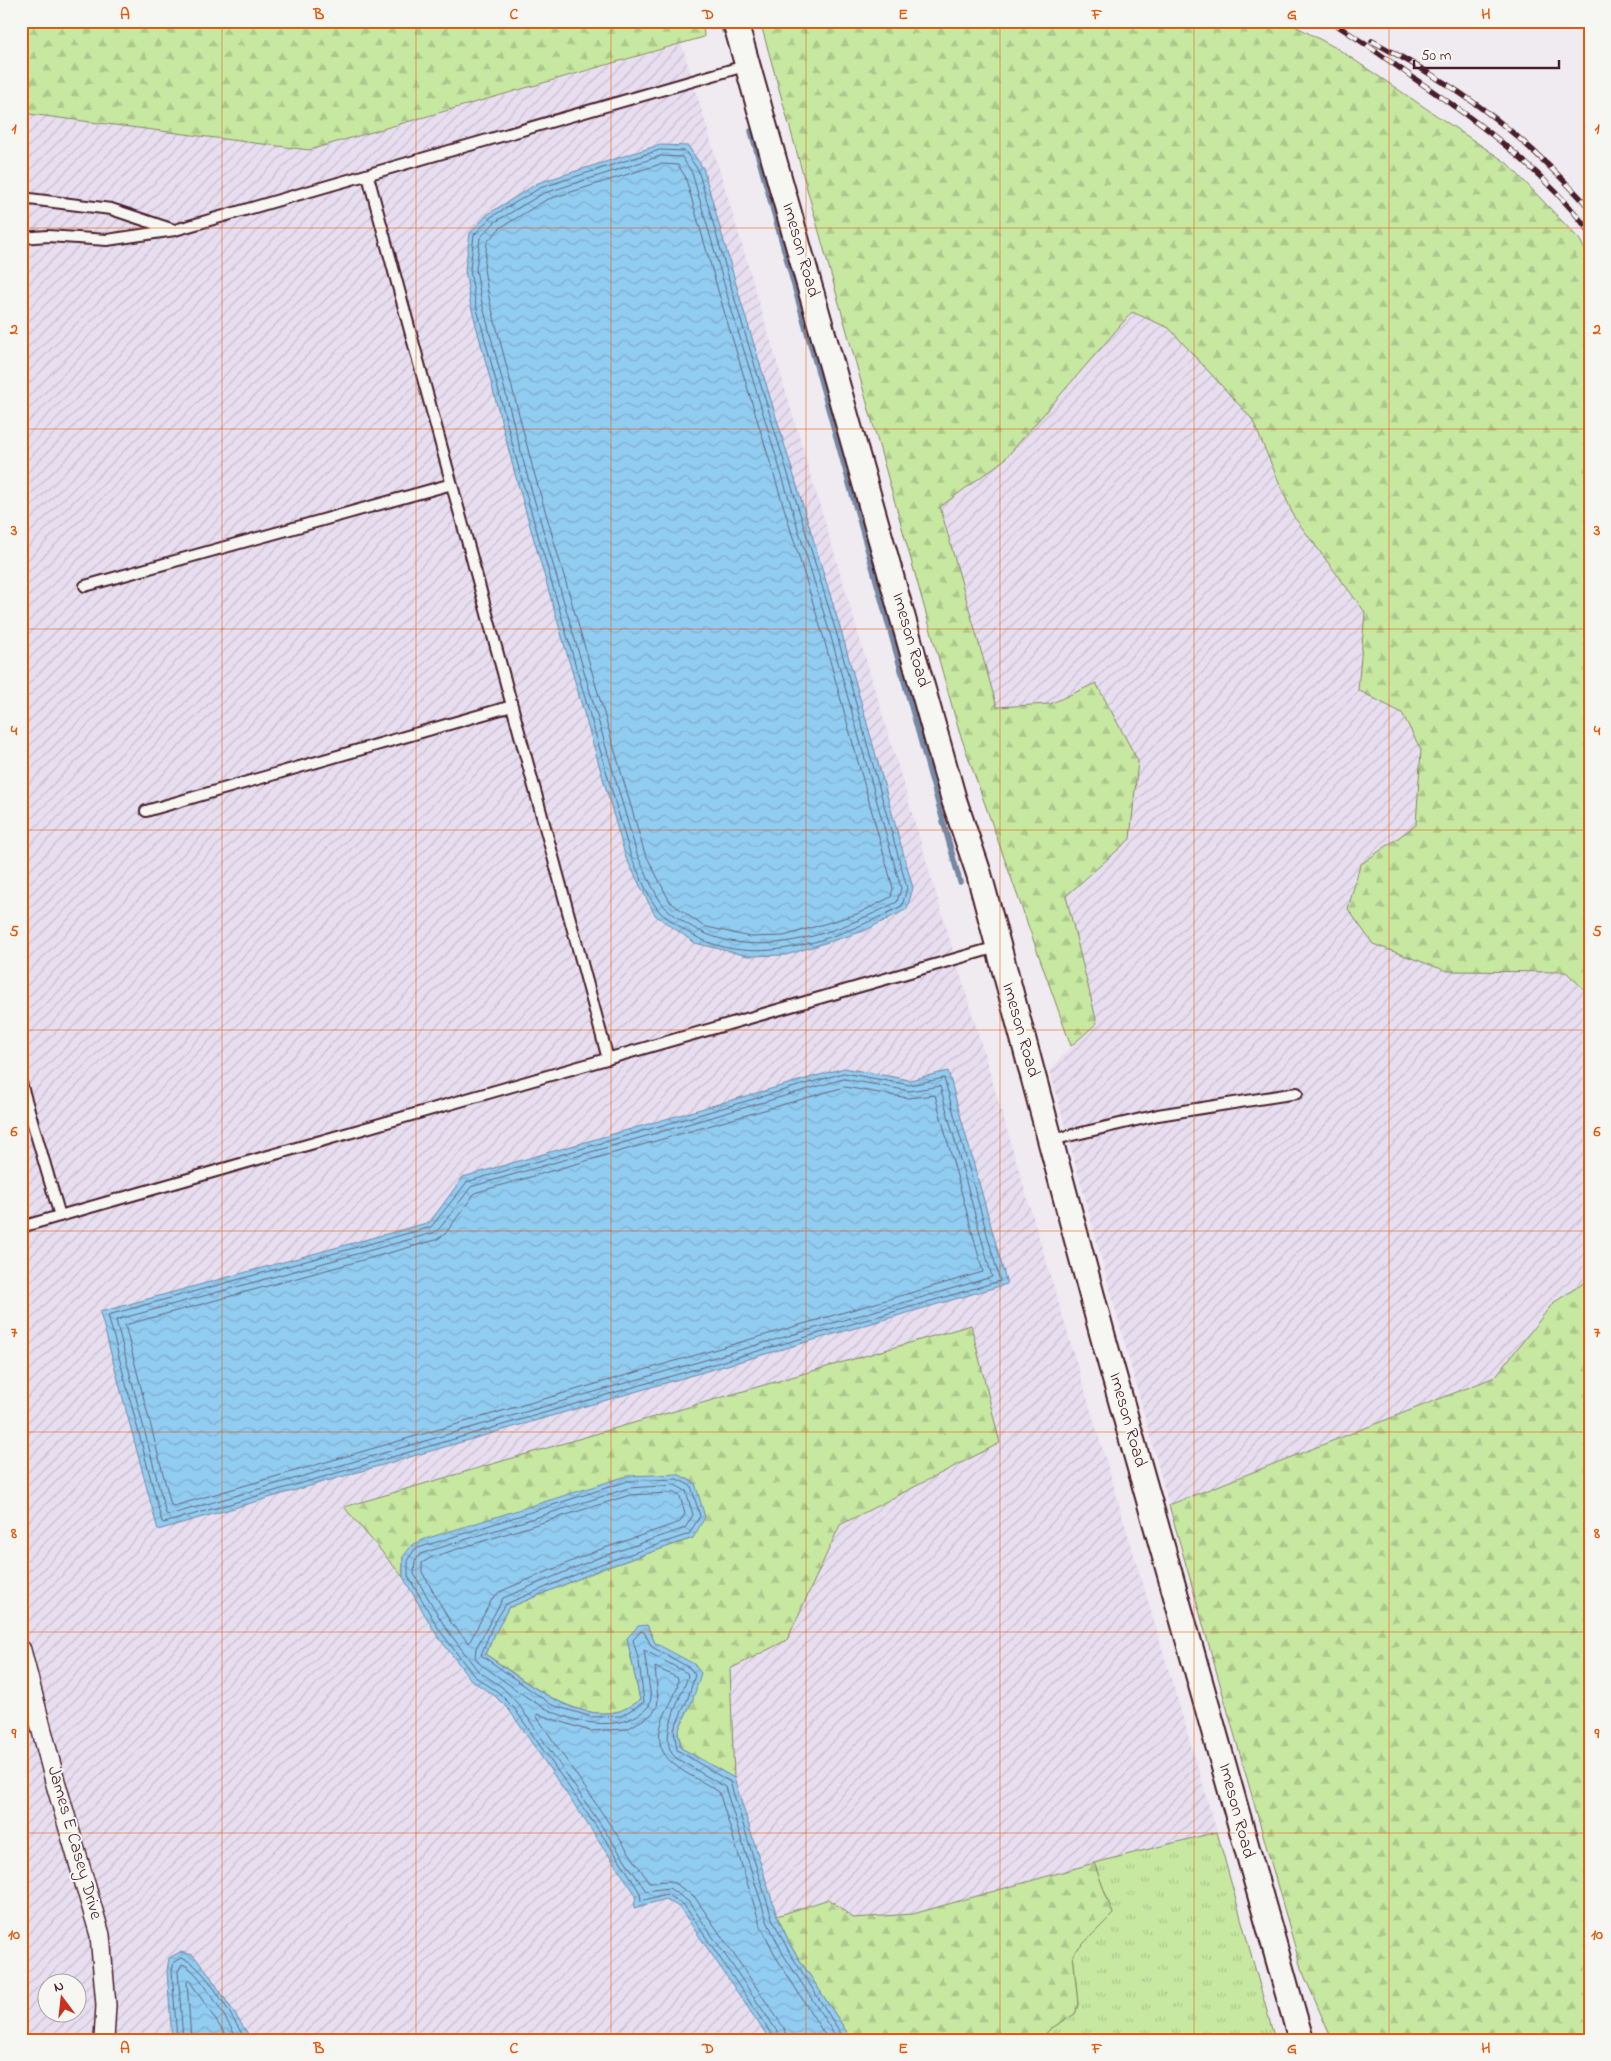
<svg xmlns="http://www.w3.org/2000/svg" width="1611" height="2061" viewBox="0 0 1611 2061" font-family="'Indie Flower',sans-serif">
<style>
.industrial{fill:url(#industrial-furrows);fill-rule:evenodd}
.grass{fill:url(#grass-tufts);stroke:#888466}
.forest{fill:url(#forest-firs);stroke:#888466}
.water{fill:url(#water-waves);stroke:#7587a2}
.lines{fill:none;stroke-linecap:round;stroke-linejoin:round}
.shore{stroke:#66647a;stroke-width:1}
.stream{stroke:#7587a2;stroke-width:5.5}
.service-casing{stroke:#4a1f2b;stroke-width:14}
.minor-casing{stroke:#4a1f2b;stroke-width:22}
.tertiary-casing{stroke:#4a1f2b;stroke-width:28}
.service{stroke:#f6f6f2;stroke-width:10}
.minor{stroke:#f6f6f2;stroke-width:19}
.tertiary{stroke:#f6f6f2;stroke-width:24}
.rail-casing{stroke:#4a1f2b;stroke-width:5.5}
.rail{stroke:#f6f6f2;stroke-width:4;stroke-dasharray:11;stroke-linecap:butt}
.grid{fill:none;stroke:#e8590c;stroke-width:1;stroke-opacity:0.55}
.labels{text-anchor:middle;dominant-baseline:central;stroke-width:4;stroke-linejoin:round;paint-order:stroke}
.street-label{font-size:18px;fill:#4a1f2b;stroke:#f6f6f2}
.neatline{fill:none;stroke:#e8590c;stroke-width:2}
.grid-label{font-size:16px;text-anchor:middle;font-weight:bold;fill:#e8590c}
</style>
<defs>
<pattern id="industrial-furrows" width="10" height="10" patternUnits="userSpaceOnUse" patternTransform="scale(1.25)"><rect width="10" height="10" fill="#e7def0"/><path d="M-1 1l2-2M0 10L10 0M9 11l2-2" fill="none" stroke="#c8bece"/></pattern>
<pattern id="grass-tufts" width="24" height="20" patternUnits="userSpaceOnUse" patternTransform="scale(1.25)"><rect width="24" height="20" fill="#c6e8a1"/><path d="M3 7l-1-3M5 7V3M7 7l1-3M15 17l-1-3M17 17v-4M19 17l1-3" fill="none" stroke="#acc78b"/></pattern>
<pattern id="forest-firs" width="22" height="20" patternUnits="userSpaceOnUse" patternTransform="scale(1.25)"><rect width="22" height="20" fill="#c6e8a1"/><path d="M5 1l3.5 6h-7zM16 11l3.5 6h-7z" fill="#acc78b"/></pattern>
<pattern id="water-waves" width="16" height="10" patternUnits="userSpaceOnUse" patternTransform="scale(1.25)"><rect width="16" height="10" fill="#91ccf1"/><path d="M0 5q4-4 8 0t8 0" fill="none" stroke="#7fafcf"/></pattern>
</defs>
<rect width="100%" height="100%" fill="#efebf1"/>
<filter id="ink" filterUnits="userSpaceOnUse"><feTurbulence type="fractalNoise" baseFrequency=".02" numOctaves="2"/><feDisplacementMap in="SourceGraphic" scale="10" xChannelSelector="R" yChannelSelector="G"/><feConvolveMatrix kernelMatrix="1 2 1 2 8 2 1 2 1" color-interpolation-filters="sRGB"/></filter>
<g filter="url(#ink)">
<path class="industrial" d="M682,45L1217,1832L1094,1863L913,1914L853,1918L828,1899L777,1916L734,1778L730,1669L787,1640L840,1525L1000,1443L344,1507L403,1577L436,1634L470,1680L495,1696L510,1711L636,1895L634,1908L666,1899L680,1908L770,2040H21V113L309,150ZM48,1984H78V2014H48Z
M1132,312L1169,328L1252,419L1294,517L1365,612L1358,690L1402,713L1421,750L1416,825L1360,865L1373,944L1447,971L1566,972L1590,995V1279L1553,1303L1495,1377L1169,1505L1050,1071L1071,1046L1097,1023L1066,895L1130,839L1096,683L1050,704L997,707L940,507L1004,460Z"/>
<path class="grass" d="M1217,1832L1275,2040H1040L1050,2029L1075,2014L1078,2004L1073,1954L1113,1914L1094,1863Z"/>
<path class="forest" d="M21,21H703L704,37L309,150L21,113Z
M760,21H1286L1338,49L1507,163L1580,240L1590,260V995L1566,972L1447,971L1373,944L1348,909L1360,865L1416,825L1421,750L1402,713L1358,690L1365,612L1294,517L1252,419L1169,328L1132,312L1004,460L940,507L997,707L1050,704L1096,683L1138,761L1130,839L1066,896L1097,1023L1071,1046L959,731Z
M1590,1279V2040H1332L1301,1968L1169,1505L1495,1377L1553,1303Z
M971,1325L1000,1443L840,1525L787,1640L730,1669L734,1778L681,1748L678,1731L693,1699L673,1654L655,1643L647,1625L627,1638L640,1700C634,1703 626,1709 620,1711C573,1724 522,1677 485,1654L508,1608L602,1569L693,1538L403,1557V1577L344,1507Z
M1094,1863L1113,1914L1073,1954L1078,2005L1075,2014L1050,2029L1040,2040H852L792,1948L777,1916L829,1899L853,1918L913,1914Z"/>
<path class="water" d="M659,145L688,146L703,168L742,305L842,634L913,888L907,909L864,931L786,955L748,956L695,943L655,915L626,858L515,474L470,302L465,269L470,233L488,214L538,183Z
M844,1068L910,1080L948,1071L1007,1284L158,1530L100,1312L430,1222L463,1177Z
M678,1474L695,1483L705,1517L693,1538L602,1569L508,1608L485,1654C521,1678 574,1724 620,1711C626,1709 634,1703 640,1700L627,1638L638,1626L647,1625L655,1643L694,1664L701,1673L693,1699L678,1731L681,1748L734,1778L777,1916L792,1948L852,2040H770L680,1908L666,1899L634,1908L636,1895L510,1711L495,1696L471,1680L436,1634L403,1577V1557L412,1545L425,1539L627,1476Z
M180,1952L193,1955L206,1970L252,2040H172L167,1971L169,1958Z"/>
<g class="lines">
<path class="shore" d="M660,150L685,151L698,170L737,307L837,635L907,888L902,906C836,939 748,976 680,927C674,922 664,917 659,911C647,896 640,874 631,857L520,473L475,301L470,269L474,235L491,217L540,188Z
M661,156L682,157L692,173L731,308L831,637L901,888L897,902C824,939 735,971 666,908C657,900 643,867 637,854L526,471L481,299L476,269L480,238L495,222L542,194Z
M661,164L678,165L685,176L724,311L824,639L893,888L891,897L857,914L784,936L750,937L703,926L670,902L644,851L533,469L489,298L484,269L487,242L500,228L546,200Z
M844,1073L910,1085L944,1078L1000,1281L164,1523L162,1522L108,1315L431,1227L467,1182Z
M844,1079L910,1091L940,1086L992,1277L169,1515L166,1514L116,1320L433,1233L439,1229L471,1187Z
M845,1087L908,1098L935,1095L983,1272L174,1506L171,1505L125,1325L436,1240L445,1234L475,1193Z
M674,1493L680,1496L685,1514L680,1522L596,1551L499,1592L492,1599L469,1643L451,1623L422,1572V1563L432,1557L630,1495Z
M177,2040L172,1971L174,1962L181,1958C205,1963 232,2019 246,2040
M183,2040L178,1971L182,1964C199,1968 228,2023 238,2040
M191,2040L187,1982L189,1980L229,2040
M773,2040L772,2035L684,1905L666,1894L641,1901L640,1893L625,1868L514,1708L498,1692L474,1676L440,1631L408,1576V1559L415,1549L628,1481L677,1479L691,1486L700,1516L689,1534L601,1564L506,1604L492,1627L481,1655L552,1705L592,1717L621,1716L644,1702L639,1662L633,1640L641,1631L644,1632L652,1647L690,1668L695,1675L688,1698L674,1729L677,1750L730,1782L772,1918L788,1950L845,2040
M780,2040L777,2031L689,1902L669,1888L646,1891L519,1705L502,1687L478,1671L445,1627L414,1574L415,1561L420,1554L629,1488L675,1485L686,1491L693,1515L685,1528L598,1558L503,1598L476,1648L475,1657L480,1664C500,1677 530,1702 551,1711C580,1724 624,1733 649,1706L651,1698L644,1650L687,1673L688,1676C682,1697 655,1740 676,1758L725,1787L767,1921L783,1954L838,2040
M787,2040L784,2028L694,1896L671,1881L649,1882L537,1717V1714L590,1731L627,1729L651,1715L657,1707L658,1699L655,1667L678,1678C679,1690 670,1703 665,1714C644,1762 688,1771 719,1792L760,1924L776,1957L828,2040"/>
<path class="stream" d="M721,21L724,31
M751,131L960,882"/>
<g class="service-casing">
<path id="service" d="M368,176L608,1059
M21,198L111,209L171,229
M21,238L48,236L107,240L175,230L748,65
M85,586L452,484
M146,811L512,706
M21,1083L60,1216
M1051,1140L1158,1115L1297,1093
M21,1227L997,947"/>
</g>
<g class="minor-casing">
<path id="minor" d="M21,1650L55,1781L100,1935L106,2005L104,2040"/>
</g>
<g class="tertiary-casing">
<path id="tertiary" d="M735,21L954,800L979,874L1103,1337L1301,2040"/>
</g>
<use href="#service" class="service"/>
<use href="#minor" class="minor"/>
<use href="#tertiary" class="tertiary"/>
<g class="rail-casing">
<path id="rail" d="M1330,21C1359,39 1387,59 1415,79C1480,123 1542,169 1590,232
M1372,41C1441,78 1495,112 1550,167C1564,181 1578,194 1590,209"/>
</g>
<use href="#rail" class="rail"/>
</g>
</g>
<path class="grid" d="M222,21V2040M416,21V2040M611,21V2040M806,21V2040M1000,21V2040M1194,21V2040M1389,21V2040M21,228H1590M21,429H1590M21,629H1590M21,830H1590M21,1030H1590M21,1231H1590M21,1432H1590M21,1632H1590M21,1833H1590"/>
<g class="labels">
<g class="street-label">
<text transform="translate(800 250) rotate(74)">Imeson Road</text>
<text transform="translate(910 640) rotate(74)">Imeson Road</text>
<text transform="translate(1020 1030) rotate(74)">Imeson Road</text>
<text transform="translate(1127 1420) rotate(74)">Imeson Road</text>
<text transform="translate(1236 1811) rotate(75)">Imeson Road</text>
<text transform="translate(74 1843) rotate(74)">James E Casey Drive</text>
</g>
</g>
<rect width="1611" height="2061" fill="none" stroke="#f6f6f2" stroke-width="55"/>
<g transform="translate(62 1998) rotate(345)"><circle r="24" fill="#f6f6f2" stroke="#b1a0a2"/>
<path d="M0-4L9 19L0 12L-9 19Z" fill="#c8321e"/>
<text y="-8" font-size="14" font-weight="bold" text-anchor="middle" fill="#4a1f2b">N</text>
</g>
<path d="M1414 60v8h145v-8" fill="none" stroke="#4a1f2b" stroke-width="2.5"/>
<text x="1421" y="60" font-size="15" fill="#4a1f2b" stroke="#f6f6f2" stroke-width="4" paint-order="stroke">50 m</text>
<rect x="28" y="28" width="1556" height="2006" class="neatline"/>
<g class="grid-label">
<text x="125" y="19">A</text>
<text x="319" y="19">B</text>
<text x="514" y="19">C</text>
<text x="708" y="19">D</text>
<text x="903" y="19">E</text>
<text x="1097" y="19">F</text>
<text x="1292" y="19">G</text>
<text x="1486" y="19">H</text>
<text x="14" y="133">1</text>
<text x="1597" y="133">1</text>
<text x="14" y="334">2</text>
<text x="1597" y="334">2</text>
<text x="14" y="535">3</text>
<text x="1597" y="535">3</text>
<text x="14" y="735">4</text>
<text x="1597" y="735">4</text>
<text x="14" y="936">5</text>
<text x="1597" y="936">5</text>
<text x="14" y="1136">6</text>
<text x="1597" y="1136">6</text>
<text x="14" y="1337">7</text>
<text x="1597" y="1337">7</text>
<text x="14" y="1538">8</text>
<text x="1597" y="1538">8</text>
<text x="14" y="1738">9</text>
<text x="1597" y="1738">9</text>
<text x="14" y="1939">10</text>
<text x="1597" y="1939">10</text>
<text x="125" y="2053">A</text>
<text x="319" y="2053">B</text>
<text x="514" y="2053">C</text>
<text x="708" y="2053">D</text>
<text x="903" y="2053">E</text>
<text x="1097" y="2053">F</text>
<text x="1292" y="2053">G</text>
<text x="1486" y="2053">H</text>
</g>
</svg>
